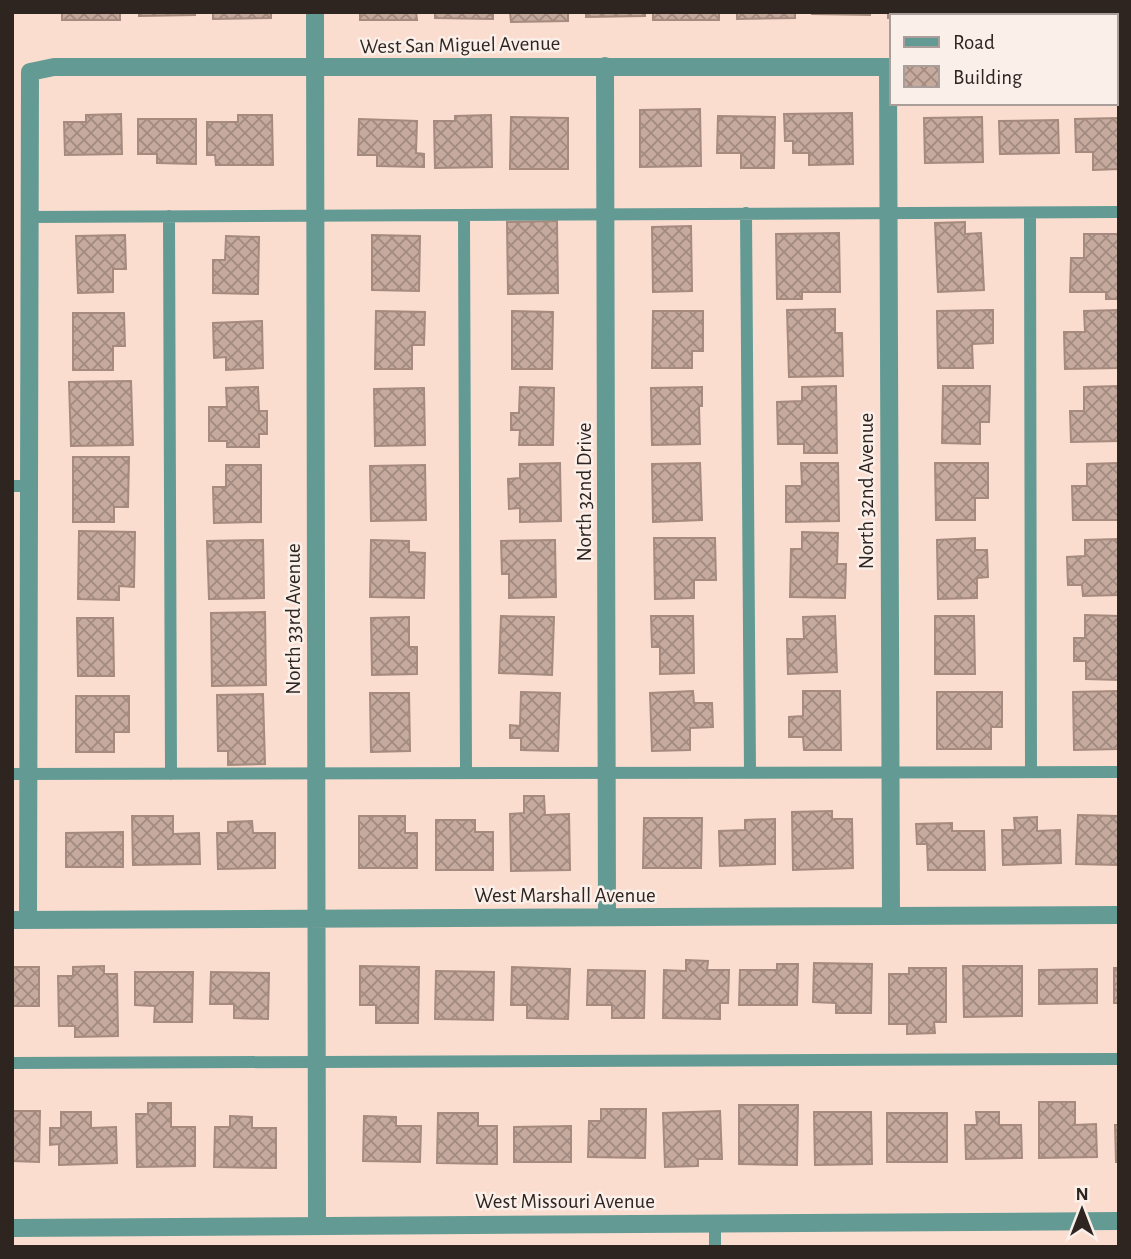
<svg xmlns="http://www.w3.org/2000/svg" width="1131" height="1259" viewBox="0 0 1131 1259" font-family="'Alegreya Sans',sans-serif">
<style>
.building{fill:url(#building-cross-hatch);stroke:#a58a7d;stroke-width:2}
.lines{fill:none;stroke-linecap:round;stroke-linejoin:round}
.service{stroke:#639b94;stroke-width:12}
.minor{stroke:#639b94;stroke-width:18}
.tertiary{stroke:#639b94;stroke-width:18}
.labels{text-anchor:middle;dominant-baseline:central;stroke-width:5;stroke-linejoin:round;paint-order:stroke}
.street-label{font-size:21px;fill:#2f2520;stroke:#fbefe9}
</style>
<defs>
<pattern id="building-cross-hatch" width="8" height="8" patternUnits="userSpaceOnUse" patternTransform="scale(1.75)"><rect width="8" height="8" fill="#c6aa9d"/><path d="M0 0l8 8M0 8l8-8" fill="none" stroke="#a18a80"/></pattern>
</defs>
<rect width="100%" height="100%" fill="#fbddd0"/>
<path class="building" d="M62,12H120V20H62Z
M139,12H195V15L139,16Z
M213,12H271V18L213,19Z
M360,12H416L417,20H360Z
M435,12H493V19L435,18Z
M510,12H568V21L511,22Z
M586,12H645V16L586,17Z
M653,12H719V20H653Z
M737,12H795V18L737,19Z
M812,12H870V15L812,14Z
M888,12H944V16H891V18H888Z
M961,12H1019V16L961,15Z
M1037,12H1096V16H1037Z
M700,109L701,166L640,167V110Z
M852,113L853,164L809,165V153H793V141H785L784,114Z
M121,114L122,154L65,155L64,122H86V115Z
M238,115H272L273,165H216L215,155H207V122H238Z
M491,115L492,167L435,168L434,121H455V116Z
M718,116L775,117L774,168H741V153H717Z
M511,117L568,118V169H510Z
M982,117L983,162L925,163L924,118Z
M1119,118V169L1093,170V152H1076L1075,119Z
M138,119H196V164L157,163V154H138Z
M359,119L417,121L416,153L424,154V167L377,166V155H358Z
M1058,120L1059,153L1000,154L999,121Z
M557,221L558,293L508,294L507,222Z
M965,222V234L981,233L984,290L938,292L935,223Z
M691,226L692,291L653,292L652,227Z
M839,233L840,292H802V299H777L776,234Z
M1084,234H1118L1119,299H1106V292H1070L1071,258H1084Z
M125,235L126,269H113V292L78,293L76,236Z
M372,235L420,236L419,291L372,290Z
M226,236L259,237L258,294L213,293V260H225Z
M835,309V333H842L843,376L789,377L787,310Z
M993,310V343L972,344L973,368H938L937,311Z
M1118,310L1119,368L1065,369L1064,332H1085L1084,311Z
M376,311L425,312L424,345H412V369H375Z
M512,311L553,312L552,369H512Z
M653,311H703V351H692V368H652Z
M73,313H124L125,346H113V370H73Z
M262,321L263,368L226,370V357L214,358L213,323Z
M131,381L133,445L71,446L69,382Z
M836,386L837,453H804V444H778L777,402L802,401V387Z
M943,386H990L989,422H980V444L942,443Z
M1118,386L1119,441L1071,442L1070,411H1084V387Z
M258,387L259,411H267V434H259V447H227V441H209V407H227L226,388Z
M520,387L554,388L553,445H519L520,430H511V413H519Z
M702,387V406H699L700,444L652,445L651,388Z
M424,388L425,445L375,446L374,389Z
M73,457H129L128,507H114V522H73Z
M560,463L561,521L520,522V508L509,509L508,479L520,478V464Z
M700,463L702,520L653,522L652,464Z
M801,463H838L839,521L786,522V486H802Z
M935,463H988V498H975V520H936Z
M1118,463L1119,520H1073L1072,486H1087V464Z
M226,465H261V522L214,523L213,487H226Z
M425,465L426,520L371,521L370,466Z
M79,531L135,532L134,587L119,586V600L78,599Z
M802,532L838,533L837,564H846L845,598L790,597L791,549H802Z
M654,538H715L716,580H694V598L655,599Z
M975,538V550H987L988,577L977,578V598L938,599L937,540Z
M1119,539V595L1083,596L1082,585H1068L1067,557L1085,556V540Z
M263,540L264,598L209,599L207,541Z
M371,540L409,541V552L425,553L424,598L370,597Z
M555,540L556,597L509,598V574H502L501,541Z
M265,612L266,685L212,686L211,613Z
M1085,615L1119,616V680L1086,679V661H1074V638H1085Z
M501,616L554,617L552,675L499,673Z
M651,616H693L694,673L660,674V647H652Z
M835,616L837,672L788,674L787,639H804L803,617Z
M935,616H974L975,674H935Z
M409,617V647H417V674L372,675L371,618Z
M77,618H113L114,676H78Z
M693,691L694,703H712L713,727L690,728V750L652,751L650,693Z
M803,691H840L841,750H804L803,737H789V717L803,716Z
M1119,691V749L1074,750L1073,692Z
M521,692L560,693L558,751L521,750V738H510V725L520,726Z
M937,692H1002V727H991V749H937Z
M370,693H409L410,751L371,752Z
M263,694L265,764L228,765V751H218L217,695Z
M76,696H129V732H114V752H76Z
M524,796H544L545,815L569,814L570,870L511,871L510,814L524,813Z
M832,811V819H852L853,868L793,870L792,812Z
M1078,815L1119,816V865L1076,864Z
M132,816H173V834L199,833L200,864L133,865Z
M359,816H405V833H417V868H359Z
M1037,817V831L1060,830L1061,863L1003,865L1002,830H1015L1014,818Z
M644,818H702L701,868H643Z
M775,819V864L720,866L719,831L745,830V820Z
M436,820H475V832H493V870H436Z
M252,821L253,833H275V868L218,869L217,833H228V822Z
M952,823V831H984L985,870H928L927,844H917L916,824Z
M123,832V867H66V833Z
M686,960L708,961L707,970H729L728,1003H720V1019L663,1018L664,970L686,971Z
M814,963L872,964L871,1013H836V1003L813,1002Z
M777,964H798L797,1005H739L740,970H777Z
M104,966V974H117L118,1036L75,1037V1026H59L58,976H73V967Z
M360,966L419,967L418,1023H376V1005H360Z
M963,966H1022V1016L964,1017Z
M12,967H39V1006H12Z
M512,967L570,969L568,1019L527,1018V1005H511Z
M909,968H946V1022H934L935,1033L907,1034V1024H889V974H909Z
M1114,968H1119V1003H1114Z
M1097,969V1003L1039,1004V970Z
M588,970L645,971L644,1018H612V1005H587Z
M436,971L494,972L493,1020L435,1019Z
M135,972H193L192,1022H154L155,1006L135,1005Z
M211,972L269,973L268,1019L234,1018V1004H210Z
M1039,1102H1075V1125L1096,1124L1097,1157L1039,1158Z
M148,1103H171V1127H195V1166L137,1167L136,1114H148Z
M739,1105H798L797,1165L739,1164Z
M601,1109H646L645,1158L588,1157L589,1121H601Z
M12,1111H40L39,1162L12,1161Z
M720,1111L722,1159H698V1166L665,1167L663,1113Z
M61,1112H91V1128L116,1127L117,1163L59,1165V1144L50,1145V1128H61Z
M814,1112H871L872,1164L815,1165Z
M976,1112H999V1125H1021L1022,1158L966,1159L965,1125H977Z
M438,1113H478V1126H497V1164L437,1163Z
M887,1113H947V1162H887Z
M230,1116L252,1117V1128H276V1168L214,1167L215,1127H230Z
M364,1116L396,1117V1126H421L420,1162L363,1161Z
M1115,1125H1119V1162H1116Z
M571,1126V1162H514V1127Z"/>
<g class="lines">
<path class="service" d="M746,213L750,772
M1030,213L1031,772
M464,215L466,773
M169,216L171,774
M30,217L1119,212
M12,486H29
M12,774L1119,772
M12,1063L1119,1059
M715,1223V1247"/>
<path class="minor" d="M315,12L317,1226
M605,66L607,917
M888,67L891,916
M1115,67H1119
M12,920L1119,915
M28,920L30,72L54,67H891"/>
<path class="tertiary" d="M12,1228L1119,1221"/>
</g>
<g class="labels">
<g class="street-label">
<text transform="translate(460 45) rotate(-1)">West San Miguel Avenue</text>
<text transform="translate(866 491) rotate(-90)">North 32nd Avenue</text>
<text transform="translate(584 492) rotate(-90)">North 32nd Drive</text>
<text transform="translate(293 619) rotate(-90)">North 33rd Avenue</text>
<text x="565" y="895">West Marshall Avenue</text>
<text x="565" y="1201">West Missouri Avenue</text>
</g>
</g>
<rect width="1131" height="1259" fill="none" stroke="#2f2520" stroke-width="28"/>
<rect x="890" y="14" width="228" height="91" fill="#fbefe9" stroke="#a99e99" stroke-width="2"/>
<rect x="904" y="37" width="35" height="10" fill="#639b94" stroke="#a99e99" stroke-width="2"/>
<text x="953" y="49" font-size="21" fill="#2f2520">Road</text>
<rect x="904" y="66" width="35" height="21" fill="url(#building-cross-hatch)" stroke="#a99e99" stroke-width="2"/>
<text x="953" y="84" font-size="21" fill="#2f2520">Building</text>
<g transform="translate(1082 1210)" stroke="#fbefe9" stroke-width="5" paint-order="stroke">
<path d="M0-5L12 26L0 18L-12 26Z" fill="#2f2520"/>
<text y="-10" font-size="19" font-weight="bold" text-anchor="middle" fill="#2f2520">N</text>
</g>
</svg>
